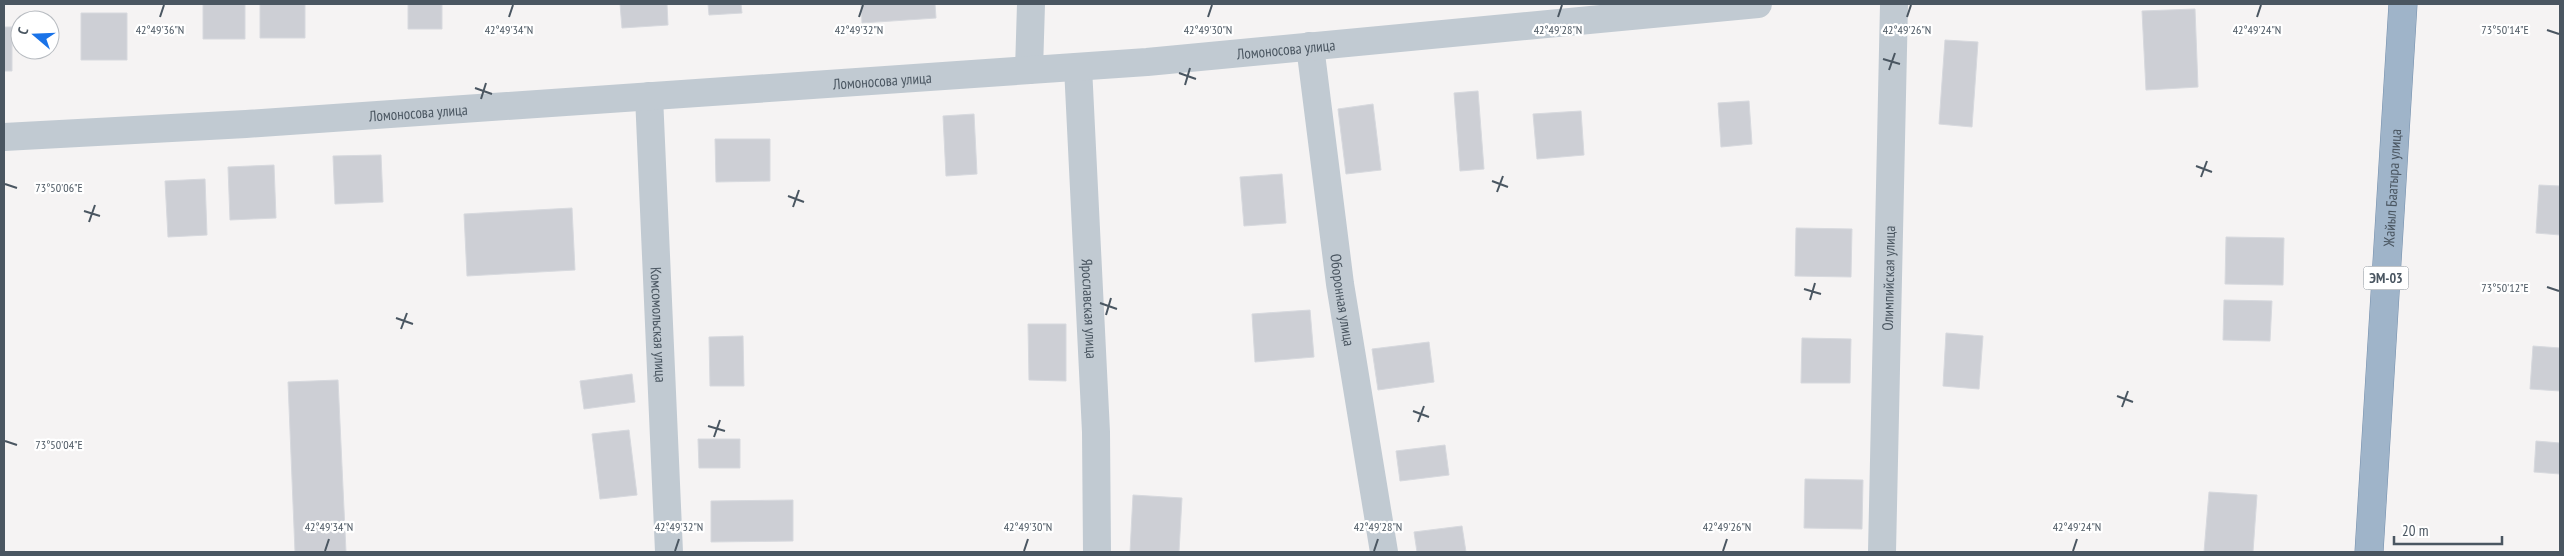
<svg xmlns="http://www.w3.org/2000/svg" width="2564" height="556" viewBox="0 0 2564 556" font-family="'PT Sans Narrow',sans-serif">
<style>
.building{fill:#cdcfd5;stroke:#d7d9de}
.lines{fill:none;stroke-linecap:round;stroke-linejoin:round}
.trunk-casing{stroke:#7690ad;stroke-width:29}
.minor{stroke:#c1cad2;stroke-width:28}
.trunk{stroke:#9fb4c9;stroke-width:28}
.ticks{fill:none;stroke:#4a5661;stroke-width:2}
.labels{text-anchor:middle;dominant-baseline:central;stroke-width:4.5;stroke-linejoin:round;paint-order:stroke}
.shield{fill:#fff;stroke:#808990;stroke-width:1}
.shield-label{font-size:14px;font-weight:bold;fill:#4a5661}
.street-label{font-size:15px;fill:#4a5661;stroke:#fff}
.ticks-label{font-size:12px;text-anchor:middle;fill:#4a5661;stroke:#fff;stroke-width:4.5;stroke-linejoin:round;paint-order:stroke}
</style>
<rect width="100%" height="100%" fill="#f5f3f3"/>
<path class="building" d="M203,4H245V39H203Z
M260,4H305V38H260Z
M408,4H442V29H408Z
M620,4H667L668,25L622,28Z
M708,4H741L742,13L709,15Z
M861,4H935L936,18L862,23Z
M2195,9L2198,87L2146,90L2142,11Z
M81,13H127V60H81Z
M4,27H12V71H4Z
M1945,40L1978,42L1972,127L1939,124Z
M1478,91L1484,169L1460,171L1454,93Z
M1749,101L1752,144L1721,147L1718,103Z
M1373,104L1381,170L1346,174L1338,109Z
M1581,111L1584,155L1537,159L1533,114Z
M974,114L977,174L946,176L943,116Z
M715,139H770V181L716,182Z
M381,155L383,202L335,204L333,156Z
M274,165L276,218L230,220L228,167Z
M1282,174L1286,223L1244,226L1240,177Z
M205,179L207,235L168,237L165,181Z
M2539,185L2560,186V235L2536,233Z
M572,208L575,270L467,276L464,214Z
M1796,228L1852,229L1851,277L1795,276Z
M2226,237L2284,238L2283,285L2225,284Z
M2224,300L2272,301L2270,341L2223,340Z
M1310,310L1314,357L1255,362L1252,314Z
M1028,324H1066V381L1029,380Z
M1946,333L1983,336L1979,389L1943,386Z
M743,336L744,386H710L709,337Z
M1802,338L1851,339L1850,383H1801Z
M1429,342L1434,382L1378,390L1372,349Z
M2533,346L2560,348V391L2530,389Z
M632,374L635,402L584,409L580,381Z
M338,380L346,552H295L288,382Z
M629,430L637,495L600,499L592,434Z
M698,439H740V468H699Z
M2536,441L2560,443V474L2534,472Z
M1445,445L1449,475L1400,481L1396,451Z
M1805,479L1863,480L1862,529L1804,528Z
M2209,492L2257,495L2253,552H2204Z
M1133,495L1182,498L1179,552H1130Z
M793,500V541L711,542V501Z
M1462,526L1466,552H1417L1414,532Z"/>
<g class="lines">
<g class="trunk-casing">
<g id="trunk">
<path id="s6" d="M2369,552L2403,4"/>
</g>
</g>
<g class="minor">
<path id="s1" d="M1310,46L1340,284L1384,552"/>
<path id="s2" d="M1078,67L1096,432L1097,552"/>
<path d="M1029,70L1031,4"/>
<path id="s3" d="M649,96L669,552"/>
<path id="s4" d="M4,137L246,124L1147,62L1758,4"/>
<path id="s5" d="M1882,552L1894,4"/>
</g>
<use href="#trunk" class="trunk"/>
</g>
<path class="ticks" d="M160,17L164,5M509,17L513,5M859,17L863,5M1208,17L1212,5M1558,17L1562,5M1907,17L1911,5M2257,17L2261,5M2547,30L2559,34M1883,59L1900,64M1889,70L1895,53M1179,73L1196,79M1185,85L1190,68M475,88L492,94M481,99L486,83M2196,166L2212,172M2201,177L2207,161M1492,181L1508,187M5,184L17,188M1497,192L1503,176M788,196L804,202M793,207L799,190M84,211L100,216M89,222L95,205M2547,287L2559,291M1804,289L1821,294M1810,300L1815,283M1100,303L1117,309M1106,315L1111,298M396,318L413,324M401,329L407,313M2117,396L2133,402M2122,407L2128,391M1413,411L1429,417M1418,422L1424,406M708,426L725,431M714,437L720,420M5,441L17,445M325,551L329,539M675,551L679,539M1024,551L1028,539M1374,551L1378,539M1723,551L1727,539M2073,551L2077,539"/>
<g class="labels">
<rect class="shield" x="2363.5" y="266.5" width="45" height="23" rx="4"/>
<g class="shield-label">
<text x="2386" y="278">ЭМ-03</text>
</g>
<g class="street-label">
<text stroke="none"><textPath href="#s4" startOffset="1285">Ломоносова улица</textPath></text>
<text stroke="none"><textPath href="#s4" startOffset="880">Ломоносова улица</textPath></text>
<text stroke="none"><textPath href="#s4" startOffset="415">Ломоносова улица</textPath></text>
<text stroke="none"><textPath href="#s6" startOffset="365">Жайыл Баатыра улица</textPath></text>
<text stroke="none"><textPath href="#s5" startOffset="274">Олимпийская улица</textPath></text>
<text stroke="none"><textPath href="#s1" startOffset="256">Оборонная улица</textPath></text>
<text stroke="none"><textPath href="#s2" startOffset="242">Ярославская улица</textPath></text>
<text stroke="none"><textPath href="#s3" startOffset="229">Комсомольская улица</textPath></text>
</g>
</g>
<g class="ticks-label">
<text x="160" y="34">42°49'36"N</text>
<text x="509" y="34">42°49'34"N</text>
<text x="859" y="34">42°49'32"N</text>
<text x="1208" y="34">42°49'30"N</text>
<text x="1558" y="34">42°49'28"N</text>
<text x="1907" y="34">42°49'26"N</text>
<text x="2257" y="34">42°49'24"N</text>
<text x="2505" y="34">73°50'14"E</text>
<text x="59" y="192">73°50'06"E</text>
<text x="2505" y="292">73°50'12"E</text>
<text x="59" y="449">73°50'04"E</text>
<text x="329" y="531">42°49'34"N</text>
<text x="679" y="531">42°49'32"N</text>
<text x="1028" y="531">42°49'30"N</text>
<text x="1378" y="531">42°49'28"N</text>
<text x="1727" y="531">42°49'26"N</text>
<text x="2077" y="531">42°49'24"N</text>
</g>
<rect width="2564" height="556" fill="none" stroke="#4a5661" stroke-width="10"/>
<g transform="translate(35 35) rotate(289)"><circle r="24" fill="#ffffff" stroke="#b7bbc0"/>
<path d="M0-4L9 19L0 12L-9 19Z" fill="#1a73e8"/>
<text y="-8" font-size="14" font-weight="bold" text-anchor="middle" fill="#4a5661">С</text>
</g>
<path d="M2394 536v8h108v-8" fill="none" stroke="#4a5661" stroke-width="2.5"/>
<text x="2402" y="536" font-size="15" fill="#4a5661" stroke="#ffffff" stroke-width="4" paint-order="stroke">20 m</text>
</svg>
